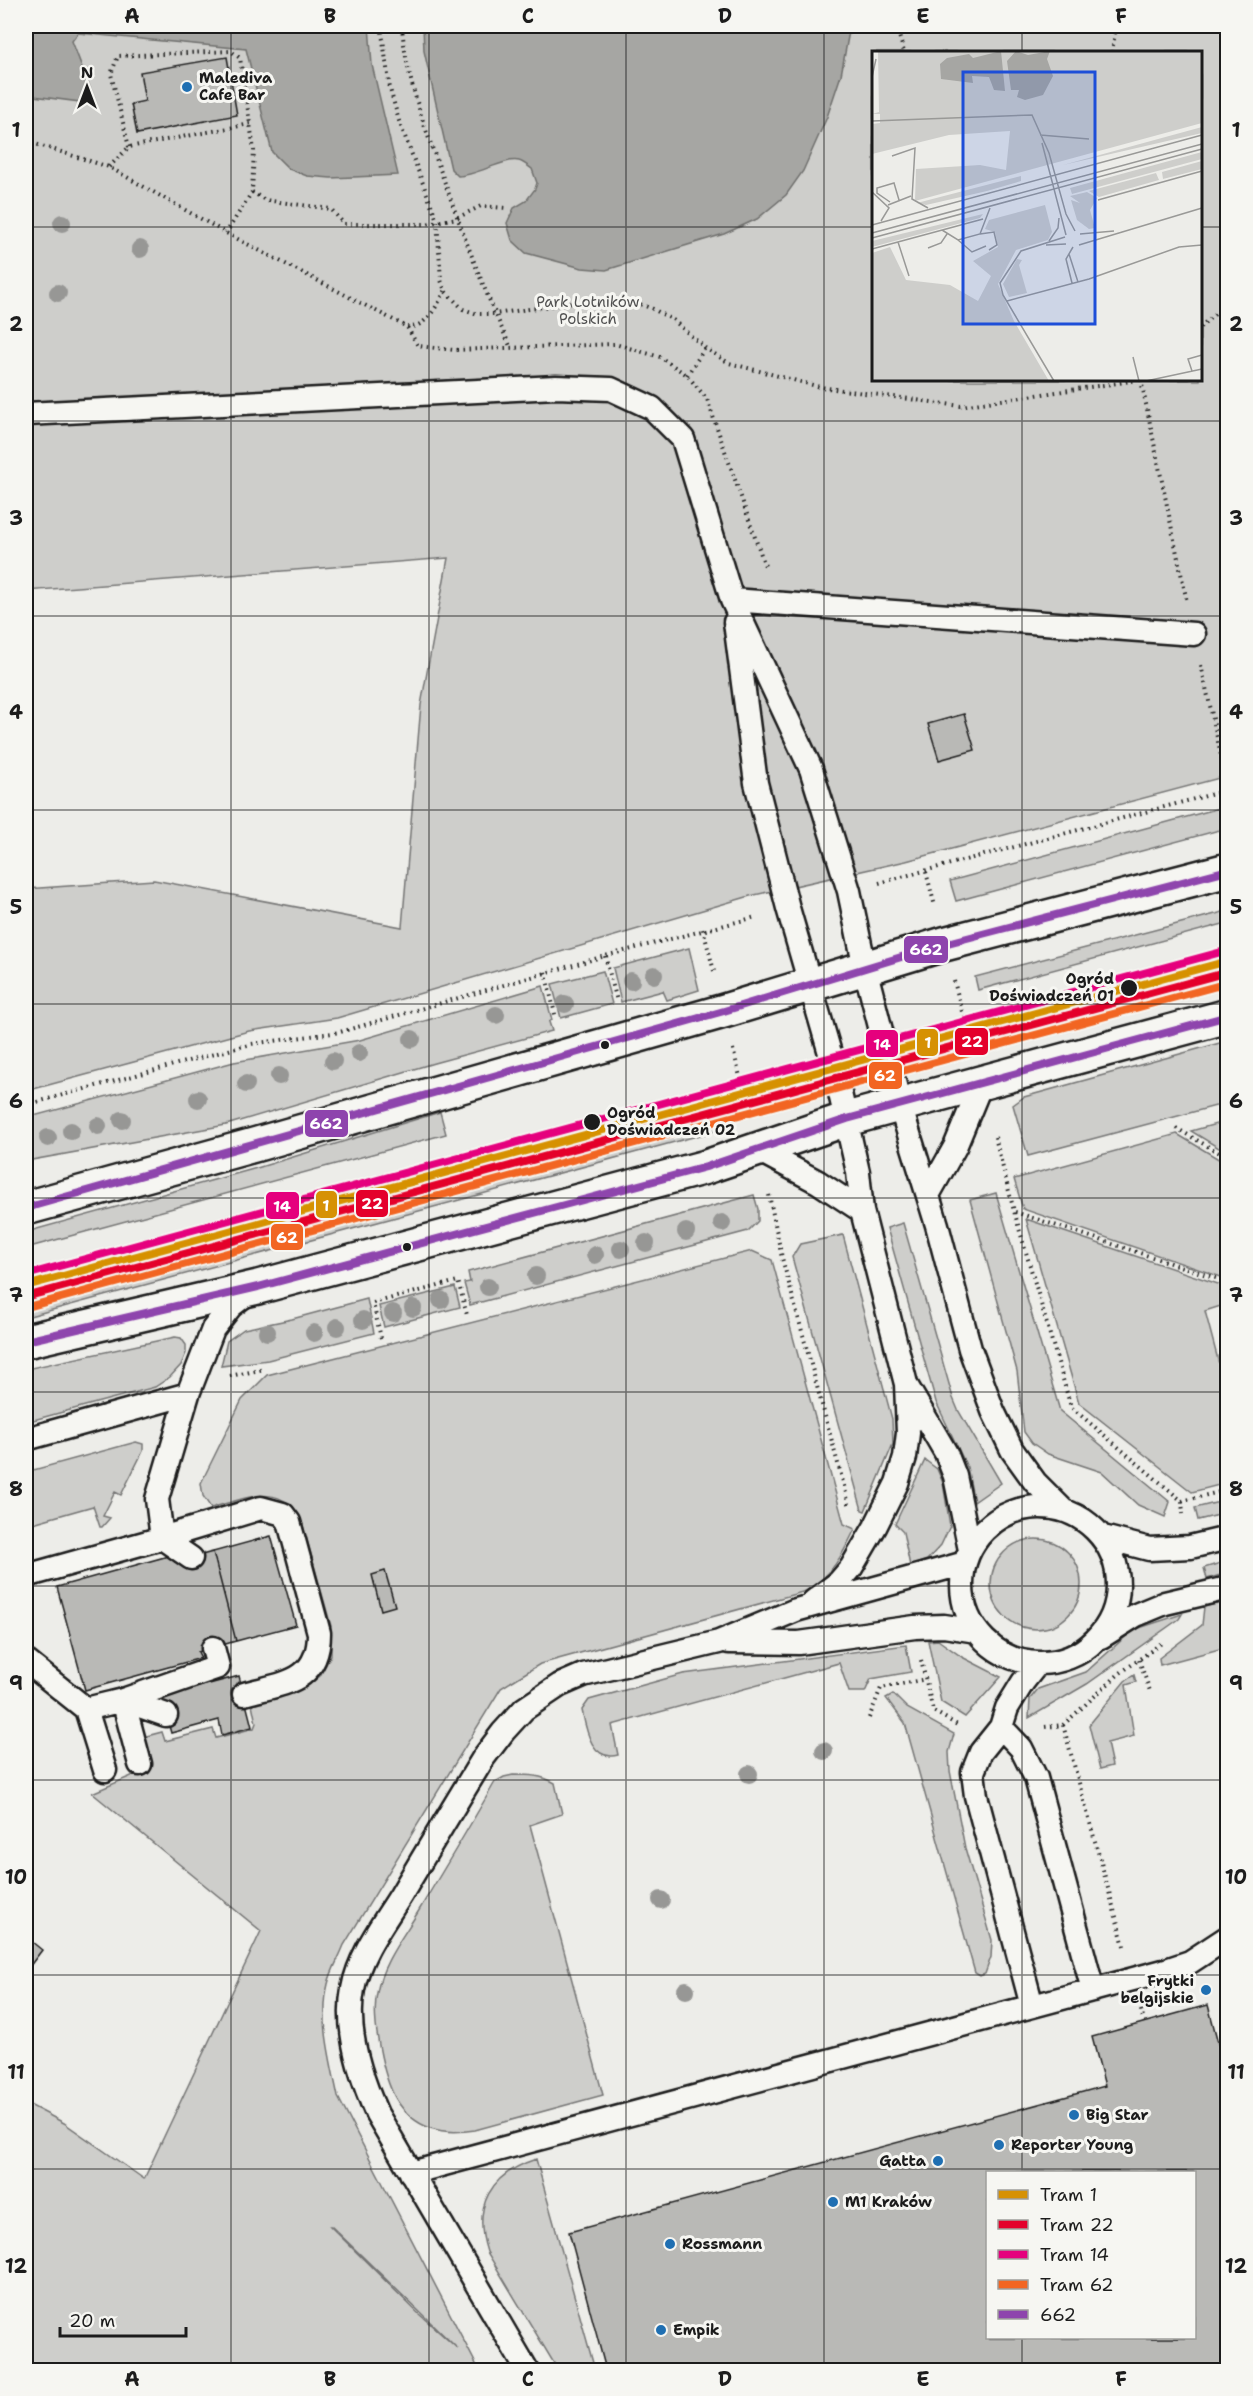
<svg xmlns="http://www.w3.org/2000/svg" width="1253" height="2396" viewBox="0 0 1253 2396" font-family="'Shantell Sans',sans-serif">
<style>
.green{fill:#cececb;stroke:#757574;stroke-width:1.5;fill-rule:evenodd}
.water{fill:#a6a6a3;stroke:#6f6f6d;stroke-width:1.5}
.building{fill:#b9b9b6;stroke:#1c1c1c;stroke-width:1.5;fill-rule:evenodd}
.lines{fill:none;stroke-linecap:round;stroke-linejoin:round}
.lane-casing{stroke:#1c1c1c;stroke-width:27}
.secondary-casing{stroke:#1c1c1c;stroke-width:38}
.path{stroke:#1c1c1c;stroke-width:4;stroke-dasharray:1.5 4.5;stroke-linecap:butt}
.lane{stroke:#f6f6f2;stroke-width:22}
.secondary{stroke:#f6f6f2;stroke-width:33}
.bus-1-casing{stroke:#f6f6f2;stroke-width:12}
.bus-1{stroke:#8e44ad;stroke-width:8}
.tram-1-casing{stroke:#f6f6f2;stroke-width:12}
.tram-2-casing{stroke:#f6f6f2;stroke-width:12}
.tram-3-casing{stroke:#f6f6f2;stroke-width:12}
.tram-4-casing{stroke:#f6f6f2;stroke-width:12}
.tram-1{stroke:#d69104;stroke-width:8}
.tram-2{stroke:#e4002b;stroke-width:8}
.tram-3{stroke:#e5007d;stroke-width:8}
.tram-4{stroke:#f26522;stroke-width:8}
.tree{fill:#979795}
.grid{fill:none;stroke:#1c1c1c;stroke-width:1.5;stroke-opacity:0.55}
.poi-dot{fill:#1f6fb2;stroke:#f6f6f2;stroke-width:2}
.stop-dot{fill:#1c1c1c;stroke:#f6f6f2;stroke-width:2}
.labels{text-anchor:middle;dominant-baseline:central;stroke-width:6;stroke-linejoin:round;paint-order:stroke}
.poi-label{font-size:15px;font-weight:bold;fill:#1c1c1c;stroke:#f6f6f2;text-anchor:start}
.park-label{font-size:15px;fill:#515151;stroke:#f6f6f2}
.stop-label{font-size:15px;font-weight:bold;fill:#1c1c1c;stroke:#f6f6f2;text-anchor:end}
.inset-road{fill:none;stroke:#999997;stroke-width:1.5}
.view{fill:#1d4ed8;fill-opacity:0.15;stroke:#1d4ed8;stroke-width:3}
.inset-edge{fill:none;stroke:#1c1c1c;stroke-width:3}
.line-badge{stroke:#f6f6f2;stroke-width:2}
.badge-label{font-size:16px;text-anchor:middle;font-weight:bold;fill:#fff}
.neatline{fill:none;stroke:#1c1c1c;stroke-width:2}
.grid-label{font-size:20px;text-anchor:middle;font-weight:bold;fill:#1c1c1c}
</style>
<rect width="100%" height="100%" fill="#edede9"/>
<filter id="ink" filterUnits="userSpaceOnUse"><feTurbulence type="fractalNoise" baseFrequency=".0167" numOctaves="2"/><feDisplacementMap in="SourceGraphic" scale="12" xChannelSelector="R" yChannelSelector="G"/><feConvolveMatrix kernelMatrix="1 2 1 2 8 2 1 2 1" color-interpolation-filters="sRGB"/></filter>
<g filter="url(#ink)">
<path class="green" d="M26,26H1227V776L906,861L750,896L337,1018L249,1031L26,1091V889L154,880L402,927L421,705L448,558L26,591ZM874,52H1200V380H874Z
M1227,806V828L956,901L950,881Z
M1227,911V923L978,990L975,977Z
M689,948L699,990L667,1000L663,991L621,1002L613,968Z
M603,971L612,1004L561,1018L552,984Z
M543,986L552,1020L549,1022L552,1031L434,1063L226,1125L26,1161V1118L234,1062L360,1040Z
M1227,1041V1103L1028,1156L1013,1105L1024,1097Z
M729,1108L734,1126L26,1317V1298Z
M440,1112L446,1134L26,1248V1232L257,1168Z
M1227,1121V1153L1191,1131Z
M1177,1134L1227,1164V1279L1023,1209L1014,1179Z
M996,1193L1060,1411L1170,1502L1165,1517L1138,1505L1102,1472L1048,1454L1032,1443L1024,1432L1017,1371L970,1200Z
M754,1195L758,1209V1221L748,1231L470,1305L464,1283L470,1282L468,1272Z
M1026,1219L1227,1287V1304L1205,1311L1227,1394V1483L1192,1492L1079,1403Z
M903,1223L953,1398L958,1410L1001,1483L974,1502L967,1467L936,1402L887,1228Z
M843,1235L892,1419L893,1444L865,1511L862,1510L792,1257L800,1244Z
M752,1251L772,1260L844,1524L855,1529C843,1554 831,1577 806,1591L540,1664L501,1688L344,1945C339,1958 331,1971 328,1984C319,2020 331,2062 338,2097L479,2370H26V2103L64,2123L144,2179L261,1931L92,1793L150,1768L144,1741L147,1736L162,1732L165,1741L213,1729L216,1738L254,1728L256,1723L252,1704L305,1688L320,1676L331,1655V1626L302,1522C282,1480 246,1498 211,1508L203,1496L201,1483L242,1400L267,1375ZM330,2226H331L458,2349L419,2314Z
M455,1287L460,1307L384,1327L379,1306Z
M367,1299L374,1333L268,1360L221,1366L227,1341L244,1329L292,1319Z
M175,1337L181,1338L186,1345V1353L181,1365L170,1377L155,1387L26,1422V1369Z
M136,1442L143,1444V1451L121,1495L115,1492L103,1516L110,1518L102,1527H100L93,1506L26,1525V1472Z
M925,1460L937,1469L943,1483L950,1526L941,1545L927,1560L910,1566L903,1532L895,1524Z
M1227,1500V1513L1198,1520L1195,1508Z
M991 1584a45 45 0 1 1 90 0a45 45 0 1 1-90 0Z
M1227,1561V1573L1207,1579L1204,1568Z
M1227,1601V1647L1160,1665L1159,1658L1202,1625L1204,1607Z
M1182,1614L1179,1619L1087,1684L1029,1718L1030,1699L1038,1689L1086,1672L1133,1630Z
M938,1640L962,1657L1001,1677L965,1717L941,1702L928,1641Z
M906,1645L911,1672L871,1679L865,1692H849L839,1663L612,1725L618,1755C591,1762 586,1729 582,1710L589,1700L683,1674Z
M1134,1675L1136,1682L1126,1685L1134,1736L1107,1743L1112,1766L1100,1769L1089,1725L1125,1681Z
M893,1694L907,1708L954,1734L949,1752L950,1771L965,1848L992,1940L991,1957L985,1974L980,1976L975,1973L905,1723L886,1698Z
M513,1775C529,1775 541,1775 555,1783L562,1814L530,1825L603,2095L475,2130C442,2135 415,2130 396,2099C383,2077 371,2019 377,1993C382,1963 403,1937 418,1912C444,1869 470,1826 495,1782L504,1777Z
M536,2159L595,2370H558L487,2252C472,2206 490,2174 536,2159Z"/>
<path class="water" d="M26,26H369L372,65L398,175L331,178L307,176L289,169L272,152L246,49L78,33L72,41L96,104L26,95Z
M423,26H850L841,75L827,117L803,171L786,195L757,219L724,234L606,270L582,268L526,253L512,240L507,223L514,208L526,201L535,189L537,183L532,169C528,166 523,162 519,161C506,157 476,176 458,176L451,169L424,51Z"/>
<path class="building" d="M227,57L237,115L137,134L131,104L145,101L140,72Z
M964,714L975,750L939,760L928,724Z
M271,1536L296,1625L236,1641L213,1552Z
M213,1552L236,1641L198,1652L201,1658L85,1690L57,1587L172,1555L175,1562Z
M385,1571L395,1606L381,1610L372,1575Z
M239,1676L252,1727L222,1735L219,1720L171,1733L161,1697Z
M26,1937L42,1950L26,1971Z
M1208,2005L1221,2054L1228,2052V2370H606L569,2232L1105,2086L1092,2037ZM988,2172H1194V2338H988Z"/>
<g class="lines">
<g class="lane-casing">
<path id="lane" d="M26,414L556,387L611,389L652,408L683,439L732,600L811,769L849,891L865,968L900,1105L937,1225L970,1349L993,1411L1012,1450L1035,1482L1063,1510
M732,600L1194,634
M735,622L756,783L788,908L834,1067L858,1172L862,1211L906,1384L908,1433L905,1457L897,1483L875,1527L851,1568L839,1582L814,1601
M758,1150L818,1182L862,1211
M928,1195L955,1147L981,1084
M908,1388L946,1453L955,1476L970,1550
M26,1439L188,1394
M962 1585a78 78 0 1 1 156 0a78 78 0 1 1-156 0Z
M1103,1537L1149,1549L1190,1547L1228,1538
M162,1538L261,1508L283,1514L289,1522L319,1633C319,1683 283,1683 244,1694
M162,1538L191,1558
M26,1576L162,1538L157,1499L188,1394L213,1329L231,1306L249,1292
M1101,1637L1136,1615L1165,1603L1228,1588
M729,1642L799,1643L915,1627L944,1626L977,1631
M26,1661L86,1709L123,1700L218,1667L213,1648
M123,1700L140,1764
M123,1700L166,1715
M86,1709L105,1770
M1001,1727L1021,1748L1036,1778L1093,1990
M1032,2006L976,1796L973,1772L981,1752L1001,1727L1007,1708L1023,1682L1038,1663
M411,2173L1163,1971L1190,1962L1228,1937
M527,2370L377,2114C360,2076 345,2030 353,1989C359,1955 383,1924 401,1895C428,1849 456,1803 484,1757L503,1732L524,1709L560,1685L583,1675L719,1642L796,1610L965,1563"/>
</g>
<g class="secondary-casing">
<path id="secondary" d="M26,1208L254,1145L724,1011L944,944L1228,870
M26,1341L258,1287L706,1167L847,1119L1228,1016"/>
</g>
<path class="path" d="M381,26L390,89L399,121L437,220L441,280L445,291L463,309L477,314H494L593,300L634,302L653,309L673,320L705,348L729,363L820,387L961,406L1138,380
M402,26C406,78 424,125 442,175C463,233 484,292 511,348
M896,26L904,52
M1112,52L1116,26
M26,141L109,167L226,233L407,327L418,346L454,350L615,344L660,357L687,375L707,399L766,569
M129,147L111,74L118,56L231,51L240,58L254,150L252,192L226,233
M109,167L129,147L250,124
M252,192L265,200L331,209L344,224H426L457,218L481,206L506,208
M407,327C426,329 437,305 445,291
M1200,327L1228,303
M687,375L705,348
M1141,380L1187,602
M1201,665L1228,787
M926,872L935,906
M879,883L1228,790
M703,929L715,975
M605,956L617,1001
M545,972L556,1018
M954,981L971,1046
M733,1049L749,1112
M26,1105L251,1044L340,1032L605,956L756,917
M1176,1128L1228,1158
M995,1137L1014,1211L1071,1407L1182,1501L1183,1514
M769,1195L782,1258L849,1504
M1015,1212L1228,1282
M381,1338L373,1303L458,1281L467,1315
M230,1376L265,1369
M1182,1501L1228,1490
M921,1660L933,1711L959,1726
M1139,1660L1150,1691
M869,1718L881,1688L926,1679
M1063,1725L1124,1946
M1045,1727L1063,1725L1119,1674L1163,1642
M1141,2010L1144,2022"/>
<use href="#lane" class="lane"/>
<use href="#secondary" class="secondary"/>
<g class="bus-1-casing">
<path id="bus-1" d="M26,1208L724,1011L944,944L1228,870
M26,1341L258,1287L706,1167L847,1119L1228,1016"/>
</g>
<use href="#bus-1" class="bus-1"/>
<g class="tram-1-casing">
<path id="tram-1" d="M26,1286L1228,961"/>
</g>
<g class="tram-2-casing">
<path id="tram-2" d="M29,1296L1228,972"/>
</g>
<g class="tram-3-casing">
<path id="tram-3" d="M26,1275L1225,951"/>
</g>
<g class="tram-4-casing">
<path id="tram-4" d="M31,1306L1228,983"/>
</g>
<use href="#tram-1" class="tram-1"/>
<use href="#tram-2" class="tram-2"/>
<use href="#tram-3" class="tram-3"/>
<use href="#tram-4" class="tram-4"/>
</g>
<g class="tree">
<circle cx="62" cy="223" r="9"/>
<circle cx="140" cy="249" r="9"/>
<circle cx="58" cy="293" r="9"/>
<circle cx="654" cy="975" r="9"/>
<circle cx="631" cy="981" r="9"/>
<circle cx="565" cy="1004" r="9"/>
<circle cx="496" cy="1015" r="9"/>
<circle cx="412" cy="1039" r="9"/>
<circle cx="359" cy="1053" r="9"/>
<circle cx="333" cy="1061" r="9"/>
<circle cx="279" cy="1076" r="9"/>
<circle cx="246" cy="1084" r="9"/>
<circle cx="198" cy="1099" r="9"/>
<circle cx="122" cy="1120" r="9"/>
<circle cx="98" cy="1126" r="9"/>
<circle cx="71" cy="1131" r="9"/>
<circle cx="48" cy="1138" r="9"/>
<circle cx="722" cy="1223" r="9"/>
<circle cx="686" cy="1232" r="9"/>
<circle cx="646" cy="1243" r="9"/>
<circle cx="621" cy="1249" r="9"/>
<circle cx="595" cy="1255" r="9"/>
<circle cx="536" cy="1276" r="9"/>
<circle cx="488" cy="1287" r="9"/>
<circle cx="441" cy="1300" r="9"/>
<circle cx="413" cy="1308" r="9"/>
<circle cx="393" cy="1313" r="9"/>
<circle cx="363" cy="1320" r="9"/>
<circle cx="337" cy="1327" r="9"/>
<circle cx="267" cy="1332" r="9"/>
<circle cx="314" cy="1333" r="9"/>
<circle cx="824" cy="1751" r="9"/>
<circle cx="749" cy="1774" r="9"/>
<circle cx="661" cy="1900" r="9"/>
<circle cx="686" cy="1990" r="9"/>
</g>
</g>
<path class="grid" d="M231,26V2370M429,26V2370M626,26V2370M824,26V2370M1022,26V52M26,227H874M1200,227H1228M1022,380V2172M26,421H1228M26,616H1228M26,810H1228M26,1004H1228M26,1198H1228M26,1392H1228M26,1586H1228M26,1780H1228M26,1975H1228M26,2169H1228M1022,2338V2370"/>
<g class="poi-dot">
<circle cx="187" cy="87" r="6"/>
<circle cx="1206" cy="1990" r="6"/>
<circle cx="1074" cy="2115" r="6"/>
<circle cx="999" cy="2145" r="6"/>
<circle cx="938" cy="2161" r="6"/>
<circle cx="833" cy="2202" r="6"/>
<circle cx="670" cy="2244" r="6"/>
<circle cx="661" cy="2330" r="6"/>
</g>
<g class="stop-dot">
<circle cx="1129" cy="988" r="9"/>
<circle cx="605" cy="1045" r="5"/>
<circle cx="592" cy="1122" r="9"/>
<circle cx="407" cy="1247" r="5"/>
</g>
<g class="labels">
<g class="poi-label">
<text x="199" y="78">Malediva<tspan x="199" dy="17">Cafe Bar</tspan></text>
<text x="1194" y="1981" text-anchor="end">Frytki<tspan x="1194" dy="17">belgijskie</tspan></text>
<text x="1086" y="2115">Big Star</text>
<text x="1011" y="2145">Reporter Young</text>
<text x="926" y="2161" text-anchor="end">Gatta</text>
<text x="845" y="2202">M1 Kraków</text>
<text x="682" y="2244">Rossmann</text>
<text x="673" y="2330">Empik</text>
</g>
<g class="park-label">
<text x="588" y="302">Park Lotników<tspan x="588" dy="17">Polskich</tspan></text>
</g>
<g class="stop-label">
<text x="1114" y="979">Ogród<tspan x="1114" dy="17">Doświadczeń 01</tspan></text>
<text x="607" y="1113" text-anchor="start">Ogród<tspan x="607" dy="17">Doświadczeń 02</tspan></text>
</g>
</g>
<g transform="translate(872 51)">
<rect width="330" height="330" fill="#edede9"/>
<path d="M6,0H330V72L43,150L44,118L108,114L134,119L138,80L77,84L0,103V73L8,72V63H0L7,61ZM330,76V82L191,114ZM330,101V108L200,143L198,137ZM330,110V118L291,128L290,121ZM284,122L287,129L227,146L217,140ZM149,125V130L115,140L54,154L45,152ZM215,141L225,147L218,159L223,177L217,178L205,169L199,149L208,152L198,145ZM173,154L180,181L176,189L144,199L126,233L142,270L177,330H0V202L18,196L34,229L78,234L106,250L119,225L101,210L126,196L123,181L113,178L117,169ZM111,163L108,167L0,196V190ZM145,208L150,209L147,214L155,242L137,246L131,233Z" fill="#cececb"/>
<path d="M129,0L133,40L122,39L117,26L100,25L101,32L69,28L68,13L75,7L97,3L101,7ZM144,0L156,4L178,0L175,8L181,25L171,44L153,49L145,46L147,39H139L135,10Z" fill="#a6a6a3"/>
<path class="inset-road" d="M0,26L4,8M0,70L160,64L177,102L194,163L203,180M168,84L217,88M170,92L194,184M20,105L43,97L40,148L56,157M0,141L17,157L9,170M226,149L330,120M18,151L5,142V137L22,132L27,149M16,154L39,145M0,174L330,84M70,179L86,189L108,183L118,157M0,182L330,93M108,183L122,181L125,194L117,199M208,183L242,180M0,187L330,98M86,189L100,201L114,195M177,190L186,177L187,167M26,191L37,225M174,194L194,193M207,194L330,157M56,197L69,192L75,183M0,198L111,168M197,203L206,231M200,232L194,208L201,196M135,250L217,228L307,196L330,194M261,306L267,330M320,320L316,308L330,304M182,330L131,244L128,232L149,200L193,186M274,330L330,318"/>
<path class="view" d="M91,21H223V273H91Z"/>
<rect width="330" height="330" class="inset-edge"/>
</g>
<g class="line-badge">
<rect x="903" y="935" width="46" height="29" rx="6" fill="#8e44ad"/>
<rect x="954" y="1027" width="35" height="29" rx="6" fill="#e4002b"/>
<rect x="916" y="1028" width="23" height="29" rx="6" fill="#d69104"/>
<rect x="865" y="1029" width="34" height="29" rx="6" fill="#e5007d"/>
<rect x="868" y="1061" width="35" height="29" rx="6" fill="#f26522"/>
<rect x="304" y="1109" width="45" height="29" rx="6" fill="#8e44ad"/>
<rect x="355" y="1189" width="34" height="29" rx="6" fill="#e4002b"/>
<rect x="315" y="1190" width="23" height="29" rx="6" fill="#d69104"/>
<rect x="265" y="1191" width="35" height="29" rx="6" fill="#e5007d"/>
<rect x="270" y="1223" width="34" height="28" rx="6" fill="#f26522"/>
</g>
<g class="badge-label">
<text x="926" y="955">662</text>
<text x="972" y="1047">22</text>
<text x="928" y="1048">1</text>
<text x="882" y="1050">14</text>
<text x="885" y="1081">62</text>
<text x="326" y="1129">662</text>
<text x="372" y="1209">22</text>
<text x="326" y="1211">1</text>
<text x="282" y="1212">14</text>
<text x="287" y="1243">62</text>
</g>
<rect width="1253" height="2396" fill="none" stroke="#f6f6f2" stroke-width="66"/>
<rect x="986" y="2171" width="210" height="168" fill="#f6f6f2" stroke="#9f9f9c" stroke-width="1.5"/>
<rect x="998" y="2190" width="30" height="9" fill="#d69104" stroke="#9f9f9c" stroke-width="1.5"/>
<text x="1040" y="2201" font-size="18" fill="#1c1c1c">Tram 1</text>
<rect x="998" y="2220" width="30" height="9" fill="#e4002b" stroke="#9f9f9c" stroke-width="1.5"/>
<text x="1040" y="2231" font-size="18" fill="#1c1c1c">Tram 22</text>
<rect x="998" y="2250" width="30" height="9" fill="#e5007d" stroke="#9f9f9c" stroke-width="1.5"/>
<text x="1040" y="2261" font-size="18" fill="#1c1c1c">Tram 14</text>
<rect x="998" y="2280" width="30" height="9" fill="#f26522" stroke="#9f9f9c" stroke-width="1.5"/>
<text x="1040" y="2291" font-size="18" fill="#1c1c1c">Tram 62</text>
<rect x="998" y="2310" width="30" height="9" fill="#8e44ad" stroke="#9f9f9c" stroke-width="1.5"/>
<text x="1040" y="2321" font-size="18" fill="#1c1c1c">662</text>
<g transform="translate(87 87)" stroke="#f6f6f2" stroke-width="4.5" paint-order="stroke">
<path d="M0-4.5L10 22L0 15L-10 22Z" fill="#1c1c1c"/>
<text y="-9" font-size="16" font-weight="bold" text-anchor="middle" fill="#1c1c1c">N</text>
</g>
<path d="M60 2327v9h126v-9" fill="none" stroke="#1c1c1c" stroke-width="3"/>
<text x="69" y="2327" font-size="18" fill="#1c1c1c" stroke="#f6f6f2" stroke-width="4.5" paint-order="stroke">20 m</text>
<rect x="33" y="33" width="1187" height="2330" class="neatline"/>
<g class="grid-label">
<text x="132" y="23">A</text>
<text x="330" y="23">B</text>
<text x="528" y="23">C</text>
<text x="725" y="23">D</text>
<text x="923" y="23">E</text>
<text x="1121" y="23">F</text>
<text x="16" y="137">1</text>
<text x="1236" y="137">1</text>
<text x="16" y="331">2</text>
<text x="1236" y="331">2</text>
<text x="16" y="525">3</text>
<text x="1236" y="525">3</text>
<text x="16" y="719">4</text>
<text x="1236" y="719">4</text>
<text x="16" y="914">5</text>
<text x="1236" y="914">5</text>
<text x="16" y="1108">6</text>
<text x="1236" y="1108">6</text>
<text x="16" y="1302">7</text>
<text x="1236" y="1302">7</text>
<text x="16" y="1496">8</text>
<text x="1236" y="1496">8</text>
<text x="16" y="1690">9</text>
<text x="1236" y="1690">9</text>
<text x="16" y="1884">10</text>
<text x="1236" y="1884">10</text>
<text x="16" y="2079">11</text>
<text x="1236" y="2079">11</text>
<text x="16" y="2273">12</text>
<text x="1236" y="2273">12</text>
<text x="132" y="2386">A</text>
<text x="330" y="2386">B</text>
<text x="528" y="2386">C</text>
<text x="725" y="2386">D</text>
<text x="923" y="2386">E</text>
<text x="1121" y="2386">F</text>
</g>
</svg>
